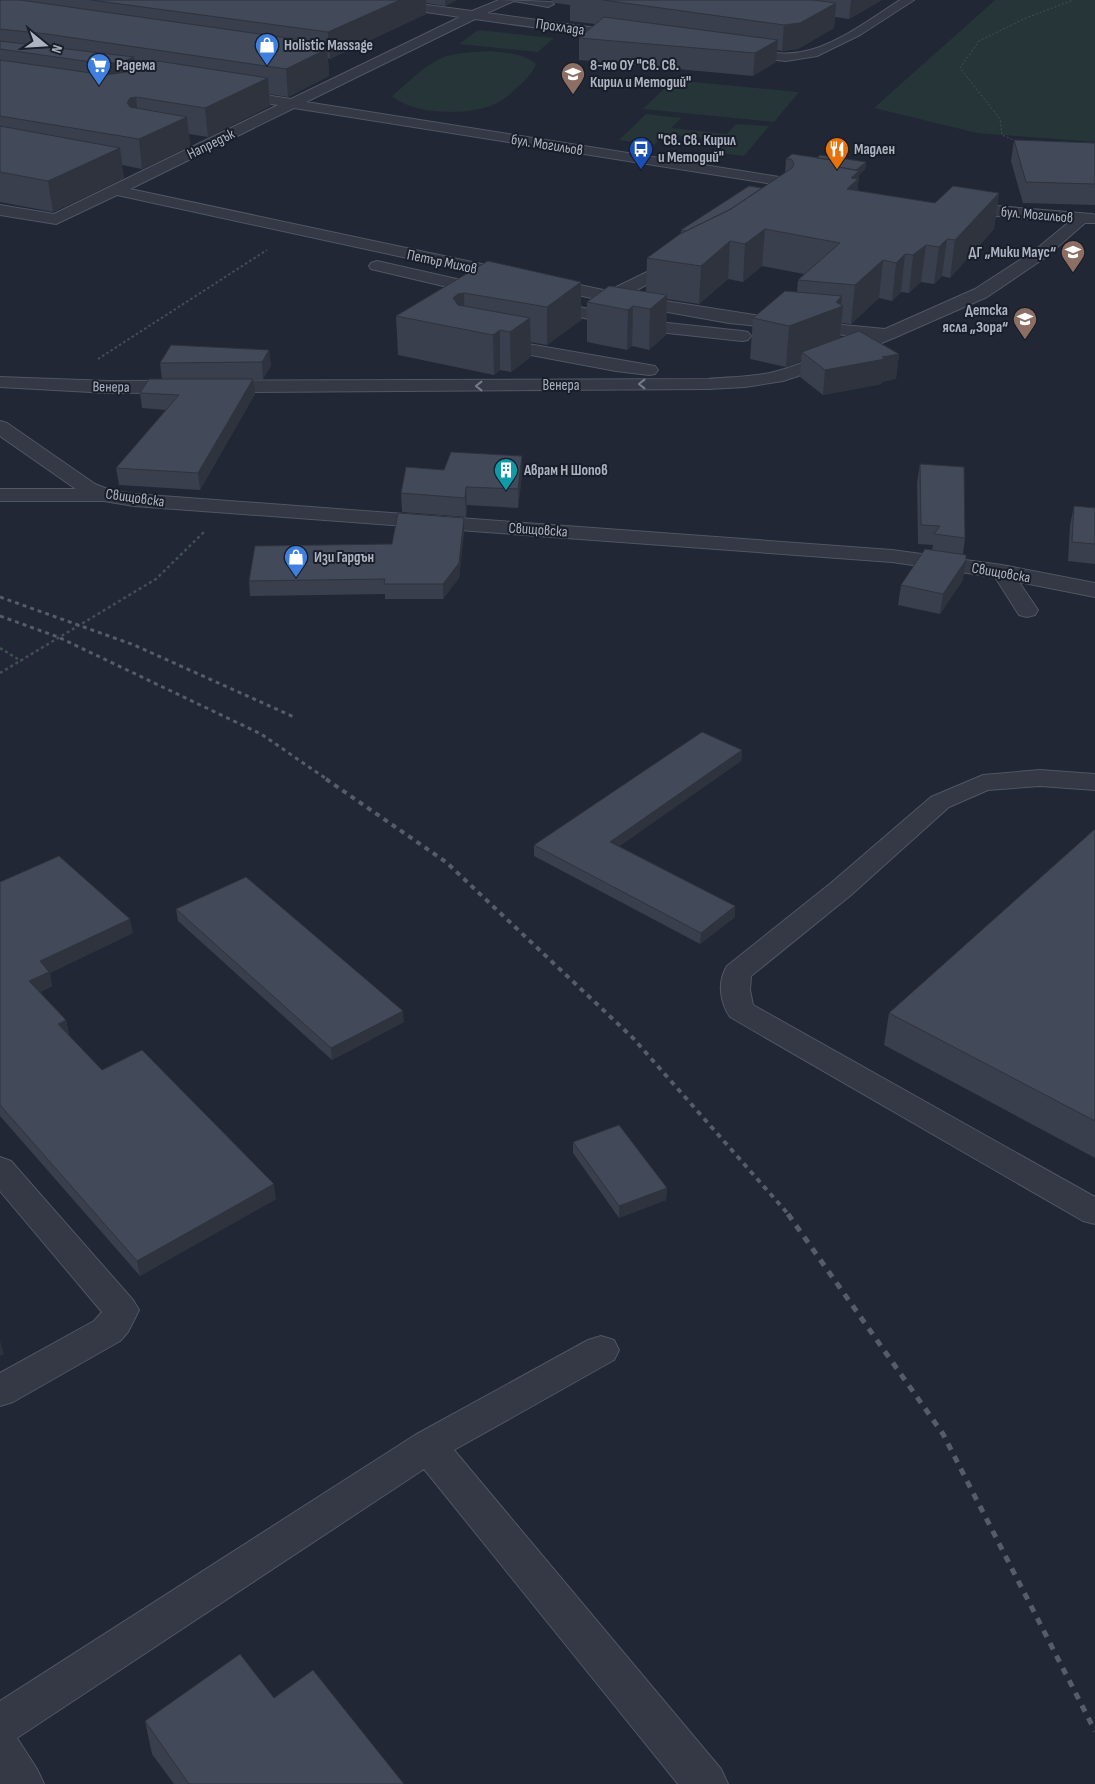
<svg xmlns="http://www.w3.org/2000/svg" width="1095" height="1784" viewBox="0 0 1095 1784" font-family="'Sofia Sans Condensed',sans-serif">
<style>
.green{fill:#253538}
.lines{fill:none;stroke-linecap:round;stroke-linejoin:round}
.minor-casing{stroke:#515663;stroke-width:2}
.path-far2{stroke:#425055;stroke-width:1;stroke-dasharray:2 2;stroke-linecap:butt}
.path-far1{stroke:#425055;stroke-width:2;stroke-dasharray:2.5 2.5;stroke-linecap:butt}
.path{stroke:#425055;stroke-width:2.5;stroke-dasharray:3 3;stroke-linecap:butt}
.minor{fill:#343945;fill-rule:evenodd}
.rail-far2{stroke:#565c6c;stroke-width:3;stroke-dasharray:4 4;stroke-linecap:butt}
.rail-far1{stroke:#565c6c;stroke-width:4;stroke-dasharray:5 5;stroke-linecap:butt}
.rail{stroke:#565c6c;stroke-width:5;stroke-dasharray:7 7;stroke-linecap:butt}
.wall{fill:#393f4d}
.shaded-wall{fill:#2e333e}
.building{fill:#424959;stroke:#2e333e}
.oneway{stroke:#777c8a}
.labels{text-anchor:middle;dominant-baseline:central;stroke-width:4;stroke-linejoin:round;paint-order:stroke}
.far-street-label{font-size:15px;fill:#aeb3c2;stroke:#191e29}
.far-poi-label{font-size:15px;font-weight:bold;fill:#aeb3c2;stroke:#191e29;text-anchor:start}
</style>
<rect width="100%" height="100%" fill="#212734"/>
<path class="green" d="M995,0H1095V142L977,133L874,108Z
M478,30L554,38L538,52L459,44Z
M490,51C506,53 523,53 536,64C533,73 527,78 520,85C514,90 509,96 502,100C478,117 414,116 392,96C408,83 427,62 447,56C461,52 476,52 490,51Z
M673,80L799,92L774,122L643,109Z
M646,114L681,118L671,128L727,134L736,124L769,126L744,156L712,152L723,140L665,134L654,145L619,140Z"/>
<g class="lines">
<g class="minor-casing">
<path id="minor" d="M358,0H389L472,11L499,0L552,2L554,4L548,7L514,1L487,13L625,32L631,36L625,40L475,19L306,102L811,182L816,183L818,186L816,189L811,190L294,108L130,189L608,291L680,256L686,258L688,261L686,264L627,295L780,319L885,329L975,289L1034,251L1069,222L960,213L955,211L952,208L955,205L960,203L1092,214L1095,215V223H1085L1046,257L987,297L896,337L819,369L783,381L745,387L708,389L109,393L0,387V377L109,381L708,379C730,377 753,377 774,372C805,364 835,349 865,337L729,323L612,302L604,305L598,304L596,299L117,195L56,224L0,215V205L54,214L278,105L229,97L227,94L229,91L234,90L291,99L460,17L364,3Z
M900,0H914L860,35L817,56L786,61L739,56L733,52L739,48C759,51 781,56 801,52C834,47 872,18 900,0Z
M377,261L492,287L494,291L492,295L486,296L371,269L369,266L371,263Z
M545,300L649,321L742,331L748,332L751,336L748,340L742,341L649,331L539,309L537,305L539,301Z
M494,338L655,366L658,370L655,374L649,375L616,371L488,347L485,343L488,339Z
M0,421L7,423L95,484L110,490L134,494L892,550L1002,565L1095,583V597L1019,582L1038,610L1035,615L1027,617L1019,615L995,577L892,562L134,506L104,501H0V489H76L0,436Z
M1040,770L1095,774V790L1040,786L988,790L949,807L851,895L751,976L750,990L753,1005L1095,1197V1224L1083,1221L730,1017C720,1002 717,982 727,966L831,883L931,797L983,775Z
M0,1157L11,1161L133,1300L139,1310L128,1332L120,1341L13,1402L0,1406V1373L94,1321L102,1312L0,1191Z
M601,1336L614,1340L619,1350L614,1360L454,1450L721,1769L728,1784H678L424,1469L17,1738L37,1769L44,1784H0V1701L415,1435L588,1340Z"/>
</g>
<path class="path-far2" d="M1016,141L1002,135L1000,119L960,68L979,41L1026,18L1073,0"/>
<path class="path-far1" d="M98,359L267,250"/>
<path class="path" d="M0,648L21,661
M0,673L156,579L204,532"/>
<use href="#minor" class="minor"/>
<path class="rail-far2" d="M0,597L134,645L294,717
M0,616L58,637L261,734L328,780"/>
<path class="rail-far1" d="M326,779L446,862L633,1038L789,1215"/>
<path class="rail" d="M788,1214L943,1434L1095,1731"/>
</g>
<path class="wall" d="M0,0H457L445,6L426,3V14L330,59L328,58L329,76L288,97L270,94V106L208,137L189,134L190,146L142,169L122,165L124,178L53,212L0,202Z
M551,0H882L849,19L835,17L834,28L798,49L782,51L777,50L776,62L753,76L579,60V38L595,24L570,21V5L555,3Z
M1014,140L1095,143V205L1023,203L1011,161Z
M817,158L866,162L865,169L859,175L857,191L935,203L999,193L994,229L950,278L942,276L934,284L921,282L909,293L901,292L892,301L879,298L851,324L842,323L840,338L899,354L896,379L882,382V384L823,395L800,377L801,361L786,367L750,359L753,318L797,292L798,280L804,274L762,266L743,282L728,279L699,304L667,299L666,335L649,350L632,346L627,350L587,342V302L646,292L647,258L681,233V230L762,188L785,173L786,159Z
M488,261L581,282V320L547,345L530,342L531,357L511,372L500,370L494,375L398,355L396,316Z
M269,350L271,366L263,379H253L255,394L200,490L119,485L116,468L166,410L142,408L140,393L162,379L160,363Z
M920,464L965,538L963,554V580L940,614L898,605L901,585L932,550L933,545L918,544L917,483Z
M522,474L518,508L467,505L466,517L402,512L401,493Z
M1074,506L1095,508V564L1068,561L1070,525Z
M464,532L459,578L443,599H385V594L250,596L249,581L392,544Z
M742,750L741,761L619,846L735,906V917L700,944L534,856V845Z
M1095,829V1158L884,1045L889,1013Z
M0,882L133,933L50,973L52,986L40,992L66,1020L69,1035H68L102,1070L276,1199L140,1276L0,1116Z
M176,909L404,1022L332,1060L178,921Z
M573,1142L667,1188L666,1200L619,1218L573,1153Z
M274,1698L404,1784H174L152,1754L145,1721Z"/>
<path class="shaded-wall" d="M400,0H426V14L330,59L328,32Z
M445,0H457L445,6Z
M851,0H882L849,19Z
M836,3L834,28L798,49L782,51L784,25Z
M778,40L776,62L753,76L755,53Z
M309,41L310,58L327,49L329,76L288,97L286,69L298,45Z
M134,57L138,84L109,91L105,64Z
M268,78L270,106L208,137L205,108Z
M136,97L139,125L127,103L130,98Z
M187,117L190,146L142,169L139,139Z
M120,148L124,178L53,212L48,181Z
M839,161L836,196L833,166Z
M866,162L865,169L859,175L856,206L847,189L849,177Z
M999,193L994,229L950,278L955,240Z
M765,229L762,266L743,282L745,244Z
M947,239L942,276L934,284L939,247Z
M730,241L728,279L699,304L701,266Z
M926,245L921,282L909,293L913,255Z
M905,254L901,292L892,301L896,263Z
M883,260L879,298L851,324L855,285Z
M581,282V320L547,345V307Z
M464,293L465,330L453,298L458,294Z
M667,295L666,335L649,350L650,309Z
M842,296L841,307L843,306L839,346L802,352L801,361L786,367L789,326L836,302Z
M633,306L632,346L627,350L628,310Z
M530,318L531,357L511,372L510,332Z
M500,330V370L494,375L493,335Z
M269,350L271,366L263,379L262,362Z
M899,354L896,379L882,382V384L823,395L825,370Z
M253,379L255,394L200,490L198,473Z
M522,456V474L518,508V489Z
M466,487L467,505L466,517L465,498Z
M464,518V532L459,578L443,599V584Z
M966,560L963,580L940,614L943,594Z
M742,750L741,761L610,853V842Z
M735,906V917L700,944L701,933Z
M130,919L133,933L50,973L52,986L32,996L29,981L40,961Z
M403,1011L404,1022L332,1060L331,1048Z
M66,1020L69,1035L61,1039L58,1024Z
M274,1184L276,1199L140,1276L137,1261Z
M667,1188L666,1200L619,1218V1206Z
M0,1341L4,1354L0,1356Z"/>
<path class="building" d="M0,0H20L309,41L298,45L327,49L286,69L47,34L0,29Z
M91,0H400L328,32Z
M603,0H813L836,3L800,23L784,25Z
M604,17L778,40L755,53L579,38Z
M0,41L134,57L124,61L105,64L0,49Z
M0,60L105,75L133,71L158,61L268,78L205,108L136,97L130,98L127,103L130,107L187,117L139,139L0,116Z
M0,126L120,148L48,181L0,172Z
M1014,140L1095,143V184L1026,182Z
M792,154L839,161L833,166L859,171L851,178L858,179L847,189L935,203L953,186L999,193L955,240L947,239L939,247L926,245L913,255L905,254L896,263L883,260L855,285L798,280L840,243L765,229L745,244L730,241L701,266L647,258L680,234L731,209L792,168L794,163L791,159H786Z
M820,155L866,162L856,170L838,167L839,161L817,158Z
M749,186L762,188L731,209L686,231L681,230Z
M488,261L581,282L547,307L464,293L458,294L453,298L458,305L530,318L510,332L500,330L493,335L396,316Z
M609,286L667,295L650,309L633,306L628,310L587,302Z
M785,291L842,296L836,302L843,306L789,326L753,318Z
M859,331L899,354L882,357L885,359L825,370L802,352Z
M171,345L269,350L262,362L160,363Z
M149,379H253L198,473L116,468L179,395L140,393Z
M451,452L522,456L518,489L466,487L465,498L401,493L406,467L444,470Z
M920,464L964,467L965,538L934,534L940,526L921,525Z
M1074,506L1095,508V544L1072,542Z
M398,513L464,518L459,563L443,584H384L385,579L249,581L255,546L392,544Z
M925,549L966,555V560L943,594L901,585Z
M702,732L742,750L610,842L735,906L701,933L534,845Z
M1095,829V1121L889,1013Z
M59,856L130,919L40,961L49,972L29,981L66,1020L58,1024L102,1070L142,1050L274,1184L137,1261L0,1105V882Z
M246,877L403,1011L331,1048L176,909Z
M619,1125L667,1188L619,1206L573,1142Z
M240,1654L274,1698L313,1670L404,1784H189L145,1721Z"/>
<defs><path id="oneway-chevron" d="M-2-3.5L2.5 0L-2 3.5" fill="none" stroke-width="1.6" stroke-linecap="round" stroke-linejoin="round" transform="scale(1.25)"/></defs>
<g class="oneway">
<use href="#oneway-chevron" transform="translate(642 384) rotate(180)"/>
<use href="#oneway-chevron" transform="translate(479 386) rotate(180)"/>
</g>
<defs>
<g id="shop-pin" transform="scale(1.25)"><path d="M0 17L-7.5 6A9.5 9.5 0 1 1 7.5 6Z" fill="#3f7fe0" stroke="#191e29"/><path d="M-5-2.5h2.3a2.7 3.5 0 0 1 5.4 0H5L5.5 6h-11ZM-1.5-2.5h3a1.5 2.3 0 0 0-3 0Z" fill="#fff"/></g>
<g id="supermarket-pin" transform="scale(1.25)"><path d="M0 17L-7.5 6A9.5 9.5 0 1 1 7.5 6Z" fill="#3f7fe0" stroke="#191e29"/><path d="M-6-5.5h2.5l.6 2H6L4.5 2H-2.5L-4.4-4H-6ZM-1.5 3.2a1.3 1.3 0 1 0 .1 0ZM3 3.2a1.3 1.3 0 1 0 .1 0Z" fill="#fff"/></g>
<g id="school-pin" transform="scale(1.25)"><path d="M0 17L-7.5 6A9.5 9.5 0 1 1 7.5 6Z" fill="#8d6e63" stroke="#191e29"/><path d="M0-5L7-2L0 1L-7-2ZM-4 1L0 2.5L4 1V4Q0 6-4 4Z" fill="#fff"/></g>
<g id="bus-pin" transform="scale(1.25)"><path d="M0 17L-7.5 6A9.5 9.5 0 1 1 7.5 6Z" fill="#1a4fb4" stroke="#191e29"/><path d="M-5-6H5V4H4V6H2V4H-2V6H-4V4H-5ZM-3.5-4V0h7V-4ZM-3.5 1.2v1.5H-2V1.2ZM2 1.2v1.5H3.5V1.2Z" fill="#fff"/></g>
<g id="restaurant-pin" transform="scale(1.25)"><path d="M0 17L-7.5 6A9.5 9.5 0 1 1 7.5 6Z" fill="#e8710a" stroke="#191e29"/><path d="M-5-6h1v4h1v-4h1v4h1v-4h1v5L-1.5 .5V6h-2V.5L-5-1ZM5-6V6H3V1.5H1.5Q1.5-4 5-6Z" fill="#fff"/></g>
<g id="building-pin" transform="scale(1.25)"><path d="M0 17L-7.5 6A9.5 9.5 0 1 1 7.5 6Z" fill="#0f9aa8" stroke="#191e29"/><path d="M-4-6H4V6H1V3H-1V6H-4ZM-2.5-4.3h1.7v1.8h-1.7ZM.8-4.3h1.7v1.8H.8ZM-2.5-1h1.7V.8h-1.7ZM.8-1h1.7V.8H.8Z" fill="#fff"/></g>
</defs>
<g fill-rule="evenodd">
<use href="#shop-pin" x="267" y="45"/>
<use href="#supermarket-pin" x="99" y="65"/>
<use href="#school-pin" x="573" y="74"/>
<use href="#bus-pin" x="641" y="149"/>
<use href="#restaurant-pin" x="837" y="149"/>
<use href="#school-pin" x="1073" y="252"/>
<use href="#school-pin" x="1025" y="319"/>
<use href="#building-pin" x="506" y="470"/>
<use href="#shop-pin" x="296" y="557"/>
</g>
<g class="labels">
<g class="far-street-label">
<text transform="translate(560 27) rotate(8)">Прохлада</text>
<text transform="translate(211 144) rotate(-26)">Напредък</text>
<text transform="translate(547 145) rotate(9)">бул. Могильов</text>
<text transform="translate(1037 215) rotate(5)">бул. Могильов</text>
<text transform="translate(442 262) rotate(12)">Петър Михов</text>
<text x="561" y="385">Венера</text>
<text transform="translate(111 387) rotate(1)">Венера</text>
<text transform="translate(135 498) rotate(8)">Свищовска</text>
<text transform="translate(538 530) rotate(4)">Свищовска</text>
<text transform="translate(1001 573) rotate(10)">Свищовска</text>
</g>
<g class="far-poi-label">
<text x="284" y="45">Holistic Massage</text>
<text x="116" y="65">Радема</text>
<text x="590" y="65">8-мо ОУ "Св. Св.<tspan x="590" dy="17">Кирил и Методий"</tspan></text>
<text x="658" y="140">"Св. Св. Кирил<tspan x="658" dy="17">и Методий"</tspan></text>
<text x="854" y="149">Мадлен</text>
<text x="1056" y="252" text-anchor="end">ДГ „Мики Маус“</text>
<text x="1008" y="310" text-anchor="end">Детска<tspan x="1008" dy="17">ясла „Зора“</tspan></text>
<text x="524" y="470">Аврам Н Шопов</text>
<text x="314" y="557">Изи Гардън</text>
</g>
</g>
<g transform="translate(45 45) rotate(108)" stroke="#191e29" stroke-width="4" paint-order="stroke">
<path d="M0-4L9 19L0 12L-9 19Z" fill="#aeb3c2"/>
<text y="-8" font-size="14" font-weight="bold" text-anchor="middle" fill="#aeb3c2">N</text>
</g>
</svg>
